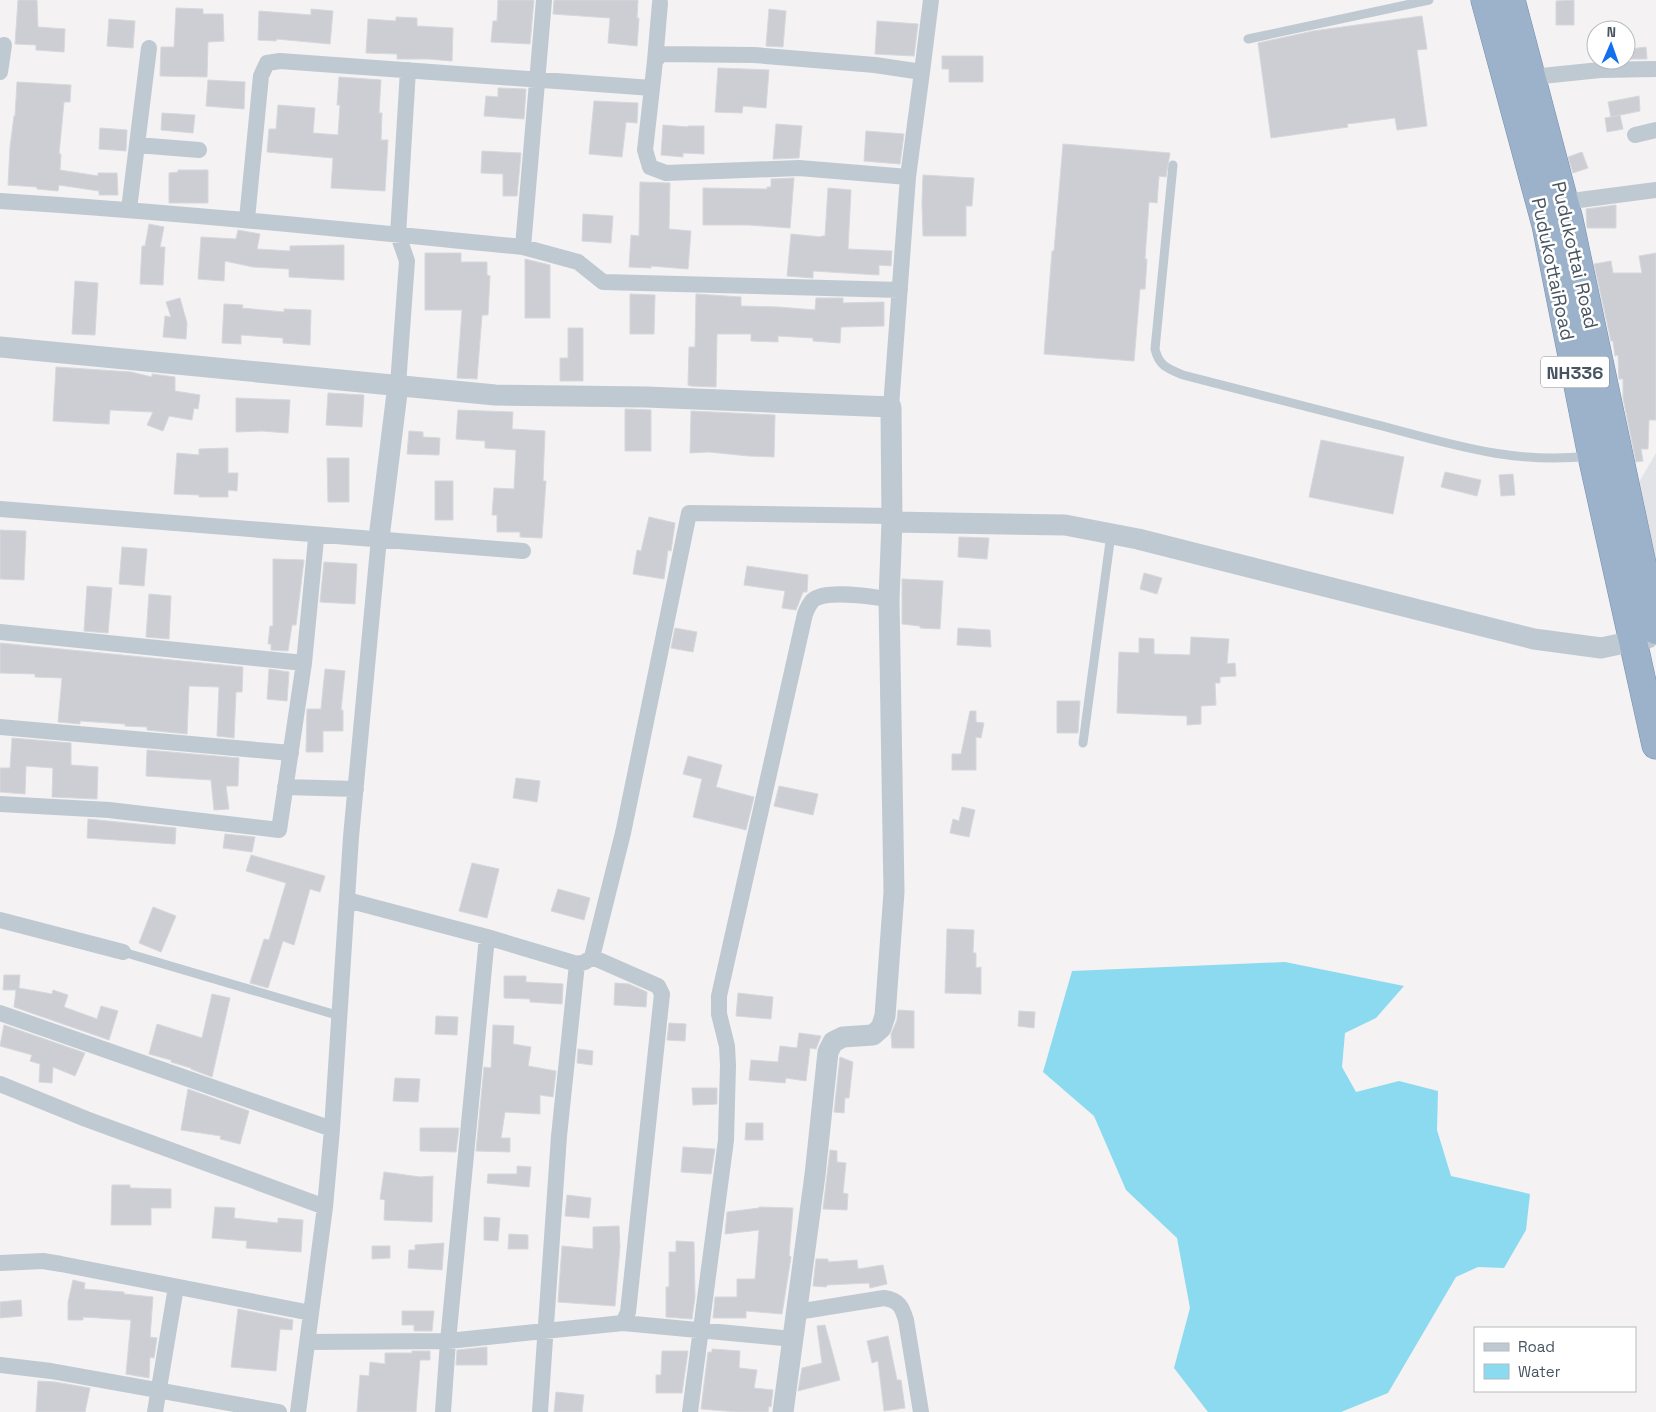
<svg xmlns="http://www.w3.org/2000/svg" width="1656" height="1412" viewBox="0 0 1656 1412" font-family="'Space Grotesk',sans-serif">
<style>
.airport{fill:#e1e3e6}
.water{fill:#8bdaf0}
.building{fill:#ccced4;stroke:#d5d8dd}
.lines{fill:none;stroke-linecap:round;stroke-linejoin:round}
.trunk-casing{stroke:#738eae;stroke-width:29}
.service{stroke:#bfc9d1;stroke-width:9}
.minor{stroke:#bfc9d1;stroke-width:16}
.tertiary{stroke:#bfc9d1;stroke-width:21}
.trunk{stroke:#9cb2ca;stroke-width:28}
.labels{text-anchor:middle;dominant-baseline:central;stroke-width:5;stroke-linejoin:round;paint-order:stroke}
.shield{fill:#fff;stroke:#7f8890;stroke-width:1}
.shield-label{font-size:18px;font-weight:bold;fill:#485560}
.street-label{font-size:19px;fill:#485560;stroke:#fff}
</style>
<rect width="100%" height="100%" fill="#f4f2f2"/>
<path class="airport" d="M1656,453V583L1635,489Z"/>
<path class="water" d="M1285,962L1404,986L1376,1018L1345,1033L1342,1067L1356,1092L1399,1081L1438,1091L1437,1130L1451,1176L1530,1194L1526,1230L1504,1268L1478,1267L1456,1277L1388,1393L1341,1412H1208L1174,1368L1190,1308L1177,1238L1126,1190L1094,1116L1043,1072L1072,971Z"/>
<path class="building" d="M18,0H37L38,27L65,29L64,52L36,50V45L15,44Z
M498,0H534L530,44L491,42L493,21H497Z
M554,0H638L637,18H639L637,46L608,43L610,18L553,14Z
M1574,0V25H1556V1Z
M176,8L203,9V14H223L224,41L208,42L207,77L160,76L161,47H174Z
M311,9L333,11L330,44L277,39L276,41L258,40L259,11L311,15Z
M769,9L786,11L783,47L766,46Z
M1422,16L1427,49L1417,50L1427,126L1397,130L1395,118L1347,124L1348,127L1271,138L1258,43L1313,31Z
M396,17L417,18V26L453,28L452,61L428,59H397V54L366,53L368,19L396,21Z
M109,19L135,21L133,48L107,46Z
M877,21L918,24L914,56L875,54Z
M1646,47L1647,59H1631L1630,49Z
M942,56H983V82H949V69H942Z
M718,68L769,70L766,108L743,106L742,113L715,112Z
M339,77L381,80L379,113H382L381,140H388L385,191L331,188L333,158L267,152L269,129H276L278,105L315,108L313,133L338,135L340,105H337Z
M208,80L245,82L244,109L206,106Z
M17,82L71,85L70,102H64L59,154H61L60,170L98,176V173H117L118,195H99V191L59,185L58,191L37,189V187L8,185L10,147L14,116H15Z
M498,88L526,89L524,119L484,116L486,96L498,97Z
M1639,96L1640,111L1611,117L1608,102Z
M594,101L638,103L637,123L626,122L622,157L589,154Z
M162,113L195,115L193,133L161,130Z
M1620,115L1623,129L1607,132L1605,118Z
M776,124L802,126L799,158L773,159Z
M663,125L688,127V126H704V154L683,153V157L661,155Z
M100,128L127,130L126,151L99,149Z
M866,131L904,134L900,164L864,161Z
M1063,144L1170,153L1166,177L1159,176L1157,203L1149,202L1145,259H1147L1145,289H1140L1134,361L1044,354L1052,251H1054Z
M482,151L521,153L517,196H503V174L481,173Z
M1582,152L1588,168L1573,173L1568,157Z
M178,170H208V203H169V173L178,172Z
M923,175L974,178L972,206H966V236H923L922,203Z
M794,178L790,228L749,225H703V188L767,189V187H771V179Z
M640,182L670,183L669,229L691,231L688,269L651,266V268L629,267L631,235L639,236Z
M828,188L851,190L848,249L892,251L891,266L879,265V275L813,271V278L787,276L791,234L821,237V236H825Z
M1616,205V228H1587L1586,209Z
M583,214L613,216L611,243L582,241Z
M149,224L164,227L160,247H165L163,285L140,284L142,246H145Z
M238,230L260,234L257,249L290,251V246L344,245V280L289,277V269L253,267L225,261L224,281L198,279L201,237L236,239Z
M425,253H461V262H487V275L490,276L488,315H482L477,379L457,378L462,310H425Z
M1656,253V420H1649L1648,449H1641L1643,461L1636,462L1623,398V379H1619L1618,355L1615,356L1613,341H1611L1594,264L1611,261L1613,273H1642L1639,256Z
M525,259L550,265V318H525Z
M75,281L98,283L95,335L72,334Z
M630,294L655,295L654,334H630Z
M696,294L741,297V306L778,307L815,310L816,298H843V303L884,302V326L841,327L840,343L813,341V338L778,336V342L751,341V334H717L716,387L691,386L688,385L689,347H695Z
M180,298L187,323L186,339L163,337L165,316L171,317L166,302Z
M224,304L243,305L242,308L284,312V309L311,310L310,345L283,343V338L241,335V344L222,343Z
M568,328H583V381H560V358H568Z
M56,367L131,372L152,377V374L175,377V391L200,395L198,409L194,408L192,420L169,416L163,431L147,425L153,412L110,410L109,424L53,421Z
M328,393L364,395L362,427L326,425Z
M236,398L290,400L288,433L262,431L236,432Z
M625,409L651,410V451H625Z
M458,410L513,412L512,429L545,431L543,481H546L542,538L520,537V532H497V515H492L494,488L514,489L516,450L485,448V441L456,439Z
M691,411L775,415L774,457L749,456L709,452L690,453Z
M409,431L423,432V437L440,438L439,455L407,454Z
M1321,440L1404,457L1393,514L1309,497Z
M228,448V473H238L237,491L228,490V497H199V495L174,494L177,453L199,455V449Z
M327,458H349V502H328Z
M1445,472L1481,480L1477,496L1441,487Z
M1513,474L1515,495L1501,496L1499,475Z
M435,481H453V520H435Z
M649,517L675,523L671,551L668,550L664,579L633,574L637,550L641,551Z
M0,530L26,531L24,580L0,579Z
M959,537L989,538L987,559L958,557Z
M122,547L147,549L144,586L119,584Z
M273,559L304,560L296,625H292L288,651L271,650V644H268L270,626H273Z
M324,562L357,564L355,604L320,602Z
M747,566L808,575L807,592H803L796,610L782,608L785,591L744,585Z
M1144,573L1162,578L1157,594L1140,589Z
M902,579L943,581L940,629L920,628V626L902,624Z
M87,586L112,588L108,633L84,631Z
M149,594L171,596L169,639L146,637Z
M675,628L697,632L693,652L671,648Z
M958,628L990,630L991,647L957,645Z
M1191,637L1229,639L1227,664L1235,663L1236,676L1220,677V683H1215L1216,705L1201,706V724L1187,725V716L1117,713L1119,652L1139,653V638L1154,639V654L1190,655Z
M0,643L243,667L242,692H236L234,738L217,736L219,687L189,686L187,734L147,730V727L125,726V724L80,721V724L58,722L62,678L35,677V674L0,673Z
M269,669L289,672L287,701L267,699Z
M325,669L345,671L341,710H343V731H323V752H306L307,709H321Z
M1057,701H1080L1078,733H1057Z
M970,711H976V722L984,723L981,738L976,737V770H952V754H961Z
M12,738L71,743V765L98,767L97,799L52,797L53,768L26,766L25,794L0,792V768H10Z
M147,750L239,758L238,786H226L229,809L214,810L211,780L146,776Z
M688,756L722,765L716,787L754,797L746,830L693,817L702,779L683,774Z
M516,778L540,781L537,802L513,798Z
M779,786L818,794L813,815L774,806Z
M962,807L975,810L969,837L950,833L953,819L959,821Z
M88,819L176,828L175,844L87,838Z
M225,834L255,837L252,852L223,848Z
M251,855L325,876L320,892L310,889L294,945L283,941L268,988L250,983L264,939L269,940L286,883L246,871Z
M472,863L499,869L487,918L459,911Z
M558,889L590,898L584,920L551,911Z
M153,907L176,916L161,952L139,943Z
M947,929L974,930L973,953H976V968L981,967V994L945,993Z
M4,975H20L19,988L52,994L53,990L68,995L64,1007L97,1019L101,1006L118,1011L109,1040L14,1007L16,990H3Z
M504,976H526V982L563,984L562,1004L530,1002V999L504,998Z
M615,983L629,984L647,992L646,1007L614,1005Z
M738,993L773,997L771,1019L736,1016Z
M212,994L230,998L212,1077L191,1069V1068L171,1062V1060L149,1054L157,1024L202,1038Z
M898,1010L914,1011V1048H892L891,1034L897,1020Z
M1019,1011L1035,1012L1034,1028L1018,1026Z
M436,1016L458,1017L457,1035L435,1034Z
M669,1023L686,1024L685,1041L667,1040Z
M4,1025L85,1053L75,1076L53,1067L52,1083L39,1082L40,1064L30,1061L32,1055L0,1046Z
M493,1025L514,1026L513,1044L531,1047L528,1066L556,1071L553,1097L540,1095V1114L505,1112L501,1138H510V1152L476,1151L484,1067L491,1068Z
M799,1033L821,1036L816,1049L810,1048L806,1081L786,1078L785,1083L749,1080L751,1060L778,1062L780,1046L797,1048Z
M578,1049L593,1051L592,1065L577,1063Z
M840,1057L853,1062L849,1098H845L844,1113L834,1112Z
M395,1078L420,1079L418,1102L393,1101Z
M692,1088H717V1104L693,1105Z
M188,1089L249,1111L240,1144L220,1139L221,1136L181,1130Z
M746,1123H763V1140H745Z
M420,1128H459L456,1152L420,1151Z
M683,1147L715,1149L711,1174L681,1172Z
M830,1150L837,1151V1162L846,1163L843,1193L848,1194L847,1210L823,1209Z
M517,1166L531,1167L529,1187L487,1183L488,1174H517Z
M384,1172L420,1177L433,1176L432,1222L384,1220L385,1200L380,1199Z
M112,1185H130V1188L171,1189V1208H151V1225H111Z
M567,1195L591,1198L589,1218L565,1216Z
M215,1207L235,1208L234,1218L278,1223V1218L303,1220L301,1252L246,1248L247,1241L212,1238Z
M759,1207L793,1208L789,1255L791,1257L782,1314L746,1311V1318H713L715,1297H737V1279H755L759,1230L725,1234L727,1212L759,1208Z
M484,1217L500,1218L498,1241L484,1240Z
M619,1226L620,1247L615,1306L558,1302L562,1246L593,1249V1227Z
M509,1234L528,1235V1249H508Z
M676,1241L694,1242L695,1297L692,1319L666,1317V1287H669V1252H676Z
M444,1243L442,1270L408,1268L409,1250H415V1245Z
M372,1246H390V1258L372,1259Z
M816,1259H828V1262L857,1260L858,1269L883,1265L887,1284L870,1288L869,1283L827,1285L826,1287L813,1286Z
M73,1280L85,1283L84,1289L124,1292V1294L153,1297L150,1337L157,1338L154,1358L150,1357L149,1378L126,1374L131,1320L83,1317V1320H68V1302Z
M21,1300L22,1316L0,1318V1302Z
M238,1309L293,1320L292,1330L280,1329L276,1371L231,1367Z
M402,1311H434L432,1331H414V1325H402Z
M825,1325L840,1380L798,1391L802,1368L822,1363L817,1326Z
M888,1336L897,1380H901L905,1408L884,1411L878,1361L872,1363L867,1341Z
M487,1347V1365H456L457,1350Z
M712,1349L740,1351L739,1368L757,1370L754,1388L773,1390L771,1407L769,1406L768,1412H737L701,1409L708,1352H712Z
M412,1351H430V1360H420L416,1412H357L360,1375L369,1376L370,1362L385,1364V1353H412Z
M662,1351H688L682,1393H656V1375H661Z
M38,1381L55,1382L90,1388L85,1412H36Z
M556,1392L584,1395L582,1412H554Z"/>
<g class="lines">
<g class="trunk-casing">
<path id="trunk" d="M1485,0L1546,225L1592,456L1656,745
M1511,0L1569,220L1656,630"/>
</g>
<path class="service" d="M1248,39L1429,0
M1173,165L1155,349C1159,366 1167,368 1183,375C1248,392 1313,408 1378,425C1451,444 1513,465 1590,456
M1083,743L1111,534
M123,952L340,1016"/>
<path class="minor" d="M655,61L660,3
M0,72L4,45
M922,72L931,0
M1532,77L1600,70L1656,69
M652,88L655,61L661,54L754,55L875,65L922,72L908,177L891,407
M1635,135L1656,130
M137,145L199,150
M0,201C175,212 349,230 523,247L544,0
M1564,202L1656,190
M129,209L149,48
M247,219L261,76L267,63L280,61L652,88L645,150L650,167L666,173L799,168L908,177
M523,247L578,262L603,282L900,290
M398,385L407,261L398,235L408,70
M0,509L523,551
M0,632L304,663
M0,727L291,753
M285,787L356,789
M0,804L109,810L279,830L304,663L316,539
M347,900L487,937L577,964L585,962L592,957L623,833L689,513L892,516
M0,920L123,952
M487,937L448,1341L623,1323L628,1312L662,994L658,986L592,957
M0,1013L332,1129
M0,1084L86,1119L325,1207
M0,1263L43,1261L61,1264L311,1313
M797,1312L884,1298C899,1300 902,1307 906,1320L921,1412
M623,1323L793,1339
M308,1342L448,1341L443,1412
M0,1365L51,1371L279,1412
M155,1412L176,1287
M298,1412L325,1207L332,1129L351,837L379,538
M540,1412L559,1136L577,964
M690,1412L726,1140L728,1065L727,1046L719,1014V996L805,614C807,609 809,604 813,600C827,589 871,597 889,599"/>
<path class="tertiary" d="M0,347L495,395L646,397L891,407L892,522L889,599L894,892L885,1016L881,1028L873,1035L843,1037L833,1042L828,1052L815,1175L783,1412
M892,522L1065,525L1138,539L1534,639L1601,648L1648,638
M379,538L398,385"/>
<use href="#trunk" class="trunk"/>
</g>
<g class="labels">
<rect class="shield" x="1541" y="356.5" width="68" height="31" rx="4"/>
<g class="shield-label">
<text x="1575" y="372">NH336</text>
</g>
<g class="street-label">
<text transform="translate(1575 255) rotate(77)">Pudukottai Road</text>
<text transform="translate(1553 269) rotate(78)">PudukottaiRoad</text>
</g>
</g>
<rect x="1474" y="1327" width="162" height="65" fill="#ffffff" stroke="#b6bbbf"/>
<rect x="1484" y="1343" width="25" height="8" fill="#bfc9d1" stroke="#b6bbbf"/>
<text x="1518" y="1352" font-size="15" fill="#485560">Road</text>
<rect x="1484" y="1364" width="25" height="15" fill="#8bdaf0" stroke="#b6bbbf"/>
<text x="1518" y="1377" font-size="15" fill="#485560">Water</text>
<g transform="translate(1611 45) rotate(2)"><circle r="24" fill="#ffffff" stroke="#b6bbbf"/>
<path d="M0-4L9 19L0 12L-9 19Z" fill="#126fed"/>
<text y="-8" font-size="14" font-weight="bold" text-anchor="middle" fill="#485560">N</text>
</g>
</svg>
